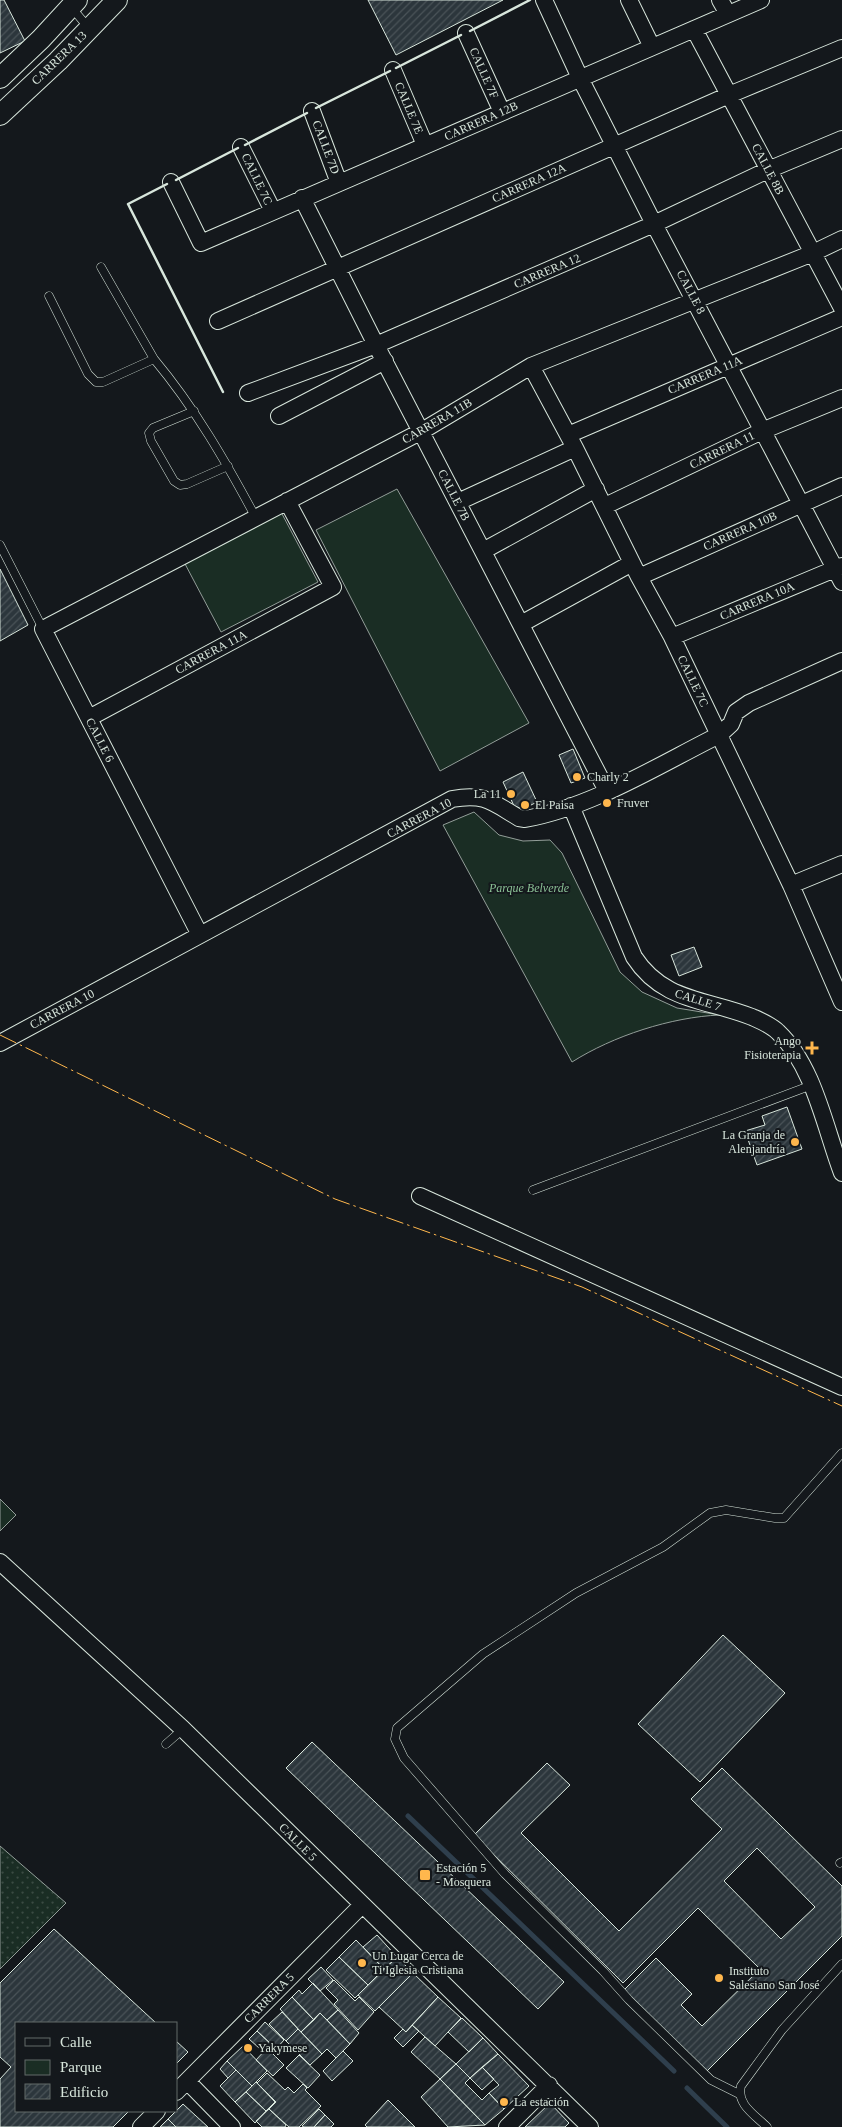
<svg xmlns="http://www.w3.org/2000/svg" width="842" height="2127" viewBox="0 0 842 2127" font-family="'Times New Roman',serif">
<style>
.grass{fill:url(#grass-dots);stroke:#939e99}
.park{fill:#1a2d24;stroke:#939e99}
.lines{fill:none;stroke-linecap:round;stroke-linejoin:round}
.stream{stroke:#2f3f4d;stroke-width:5}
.building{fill:url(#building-hatch);stroke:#d8e6dc;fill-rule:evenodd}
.service-casing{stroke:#d8e6dc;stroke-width:9}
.minor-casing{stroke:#d8e6dc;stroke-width:18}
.tertiary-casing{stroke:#d8e6dc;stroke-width:22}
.service{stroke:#14181c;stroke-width:8}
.minor{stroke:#14181c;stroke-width:16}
.tertiary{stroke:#14181c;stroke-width:20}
.wall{stroke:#d8e6dc;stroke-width:2.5}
.power{stroke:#ffb74d;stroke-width:1;stroke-dasharray:18 4 2.5 4;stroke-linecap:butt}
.poi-dot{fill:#ffb74d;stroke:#14181c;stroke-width:2}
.labels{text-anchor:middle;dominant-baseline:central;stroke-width:4;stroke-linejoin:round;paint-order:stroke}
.street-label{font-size:12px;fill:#d8e6dc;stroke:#14181c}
.poi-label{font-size:12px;fill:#d8e6dc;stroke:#14181c;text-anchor:start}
.park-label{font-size:12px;font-style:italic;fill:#8ac095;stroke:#14181c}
</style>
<defs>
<pattern id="grass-dots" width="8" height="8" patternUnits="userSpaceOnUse" patternTransform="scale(1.25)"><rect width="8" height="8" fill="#1a2d24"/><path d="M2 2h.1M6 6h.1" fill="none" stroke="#3b4b43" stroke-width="1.8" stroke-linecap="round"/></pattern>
<pattern id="building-hatch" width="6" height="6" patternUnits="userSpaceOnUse" patternTransform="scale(1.25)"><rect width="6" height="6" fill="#2c363c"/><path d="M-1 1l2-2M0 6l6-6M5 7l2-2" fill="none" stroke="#4a5358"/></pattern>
</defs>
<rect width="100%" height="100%" fill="#14181c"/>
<path class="grass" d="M0,1846L66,1903L0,1969Z"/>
<path class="park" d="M397,489L529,723L440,771L316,530Z
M281,512L318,582L221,632L184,562Z
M474,812L499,835L523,841L550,840L562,853L620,972L642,992L677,1008L720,1015C671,1017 613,1036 572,1062L443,825Z
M0,1499L16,1515L0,1531Z"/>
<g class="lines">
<path class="stream" d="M408,1816L674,2071
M687,2088L727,2127"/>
</g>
<path class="building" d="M0,0H4L25,41L0,53Z
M368,0H503L396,55Z
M0,569L28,625L0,641Z
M573,749L585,778L571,783L559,755Z
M523,772L537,802L523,809L514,806L503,782Z
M694,947L702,967L679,976L671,955Z
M787,1107L802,1149L757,1165L745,1131L765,1125L762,1116Z
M723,1635L785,1693L700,1782L638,1724Z
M312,1742L564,1982L538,2009L286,1768Z
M547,1763L570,1785L521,1833L619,1931L722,1829L691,1799L722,1768L842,1886V1936L705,2073L623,1991L656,1958L692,1994L681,2005L702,2026L760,1969L698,1908L623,1983L474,1835ZM757,1848L815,1907L781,1939L724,1881Z
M54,1929L156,2023H16V2111H129L113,2127H0V2079L11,2067L0,2057V1983Z
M377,1935L397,1957L384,1969L363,1947Z
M356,1940L384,1969L368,1985L339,1957Z
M339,1957L368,1985L355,1998L326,1970Z
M397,1957L413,1973L375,2011L358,1995Z
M321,1967L333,1980L320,1991L308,1979Z
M413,1973L438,1997L406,2032L379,2007Z
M334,1980L355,2001L359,1997L374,2012L358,2030L334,2004L338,2000L326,1988Z
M313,1983L338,2010L327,2020L320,2013L314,2020L292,1997L299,1990L302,1994Z
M292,1997L314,2020L301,2032L280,2009Z
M438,1997L461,2018L435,2046L412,2025Z
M338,2010L359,2033L350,2044L327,2020Z
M282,2012L298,2029L286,2041L269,2024Z
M320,2013L350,2044L336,2058L327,2049L322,2054L301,2032Z
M462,2018L483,2038L469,2052L448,2032Z
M265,2022L284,2040L276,2049L257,2031Z
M412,2025L419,2031L403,2047L394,2038L403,2029L406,2032Z
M298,2029L322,2054L310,2065L286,2041Z
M257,2031L271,2044L266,2050L262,2046L259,2048L249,2039Z
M425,2037L456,2064L440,2079L411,2052Z
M483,2038L498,2054L470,2078L456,2064Z
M176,2041L188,2052L176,2064Z
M243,2046L267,2071L252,2086L227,2061Z
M267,2048L284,2065L273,2076L256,2060Z
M343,2051L353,2061L332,2081L323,2071Z
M498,2054L529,2086L504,2109L489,2093L499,2085L482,2067Z
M299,2055L320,2075L308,2088L286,2068Z
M227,2061L236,2070L228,2078L220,2069Z
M456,2064L470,2078L465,2083L482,2100L489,2093L504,2109L485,2125L440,2079Z
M482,2067L494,2079L482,2090L470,2078Z
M236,2070L252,2086L235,2102L220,2086Z
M267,2073L285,2090L288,2087L294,2093L303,2084L307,2088L305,2090L321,2106L299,2127H289L269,2109L276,2102L257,2083Z
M440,2079L485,2125L448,2127L421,2097Z
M256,2082L275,2102L266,2111L246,2092Z
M246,2092L266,2111L255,2123L235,2102Z
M388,2100L415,2127H367L365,2125Z
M550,2103L569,2123L565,2127H525Z
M183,2104L208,2127H176L168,2119Z
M269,2109L286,2125L285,2127H262L256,2121Z
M319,2109L325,2115L314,2127H304L302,2126Z
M325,2115L334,2124L331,2127H314Z
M168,2119L176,2127H160Z"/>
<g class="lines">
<g class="service-casing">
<path id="service" d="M71,7L88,27
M101,267L154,359
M49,296L88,374L96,382H103L154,359C195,408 226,462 256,518
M194,411L153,428L149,433L151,441L174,481L180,485L187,484L228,466
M0,545L43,629
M533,1190L812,1085
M166,1744L183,1729
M840,1863L842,1862
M739,2094L711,2080L629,2000L603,1971L505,1874L404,1758L395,1739L397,1728L483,1654L576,1593L663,1547L710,1513L726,1510L775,1518H784L842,1453
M767,2127C755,2115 736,2104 741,2086L782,2030L842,1964"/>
</g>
<g class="minor-casing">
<path id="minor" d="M544,0L580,78L654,224L842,582
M629,0L652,47
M720,0L728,14
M694,29L842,308
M466,33L502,112
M393,70L425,145
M312,111L339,183
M241,147L273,211
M171,182L201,243L761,0
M302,198L376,345L607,791
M218,321L729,95L842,48
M531,366L575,448L639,577L672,637L791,885L842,1002
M248,393L376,345L654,224L768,170L842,139
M279,416L385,361
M568,435L842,317
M458,502L575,448
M605,506L762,431L842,398
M483,551L596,489
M639,577L842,486
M521,624L632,563
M672,637L842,566
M89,718L333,587L287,501
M571,806L634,957C663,1002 707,999 752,1017C761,1021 771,1025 778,1032C814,1066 825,1128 842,1173
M791,885L842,864
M200,935L43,629L422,431L531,366L813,253L842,239
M0,1043L452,799C485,793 492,802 519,818L525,819C592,807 659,765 719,735L731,724L736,712L749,703L842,661
M420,1196L842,1387
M0,1562L183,1729L590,2127
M188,2082L232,2127
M176,2092L362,1905
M141,2127L157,2111
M507,2127L549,2085"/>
</g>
<g class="tertiary-casing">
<path id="tertiary" d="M0,78L41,39L77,0
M0,115L58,61L117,0"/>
</g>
<use href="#service" class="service"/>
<use href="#minor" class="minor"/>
<use href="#tertiary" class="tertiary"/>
<path class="wall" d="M470,31L530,0
M396,68L461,35
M316,108L390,71
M245,145L307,113
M176,180L238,148
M167,184L128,204L223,392"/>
<path class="power" d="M0,1035L335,1199L582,1287L842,1406"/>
</g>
<g class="poi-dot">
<circle cx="577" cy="777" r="5"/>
<circle cx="511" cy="794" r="5"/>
<circle cx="607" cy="803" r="5"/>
<circle cx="525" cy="805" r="5"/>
<path d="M809.5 1040.5h5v5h5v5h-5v5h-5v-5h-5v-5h5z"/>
<circle cx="795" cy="1142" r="5"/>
<rect x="419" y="1869" width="12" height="12" rx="2.5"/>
<circle cx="362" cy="1963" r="5"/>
<circle cx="719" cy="1978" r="5"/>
<circle cx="248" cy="2048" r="5"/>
<circle cx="504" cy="2102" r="5"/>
</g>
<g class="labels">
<g class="street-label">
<text transform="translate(59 58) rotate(-44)">CARRERA 13</text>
<text transform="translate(484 73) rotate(66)">CALLE 7F</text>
<text transform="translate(409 108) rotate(67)">CALLE 7E</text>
<text transform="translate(481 121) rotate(-24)">CARRERA 12B</text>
<text transform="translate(326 147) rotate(69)">CALLE 7D</text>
<text transform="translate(768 169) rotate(62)">CALLE 8B</text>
<text transform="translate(257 179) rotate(64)">CALLE 7C</text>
<text transform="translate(529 183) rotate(-24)">CARRERA 12A</text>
<text transform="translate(547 271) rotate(-23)">CARRERA 12</text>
<text transform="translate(691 292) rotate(62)">CALLE 8</text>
<text transform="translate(705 375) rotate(-23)">CARRERA 11A</text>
<text transform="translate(437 421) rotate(-30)">CARRERA 11B</text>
<text transform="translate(722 450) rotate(-26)">CARRERA 11</text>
<text transform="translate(454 495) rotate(63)">CALLE 7B</text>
<text transform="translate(740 531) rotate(-24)">CARRERA 10B</text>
<text transform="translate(757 601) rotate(-23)">CARRERA 10A</text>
<text transform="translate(211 652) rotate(-28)">CARRERA 11A</text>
<text transform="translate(693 681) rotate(64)">CALLE 7C</text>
<text transform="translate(100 740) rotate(63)">CALLE 6</text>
<text transform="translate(419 818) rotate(-28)">CARRERA 10</text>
<text transform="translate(698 1000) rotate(18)">CALLE 7</text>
<text transform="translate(62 1009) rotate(-28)">CARRERA 10</text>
<text transform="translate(298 1842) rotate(45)">CALLE 5</text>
<text transform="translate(269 1998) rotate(-45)">CARRERA 5</text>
</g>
<g class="poi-label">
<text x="587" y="777">Charly 2</text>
<text x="501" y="794" text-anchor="end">La 11</text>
<text x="617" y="803">Fruver</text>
<text x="535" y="805">El Paisa</text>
<text x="801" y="1041" text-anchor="end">Ango<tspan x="801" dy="14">Fisioterapia</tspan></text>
<text x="785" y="1135" text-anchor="end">La Granja de<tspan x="785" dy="14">Alenjandría</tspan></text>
<text x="436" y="1868">Estación 5<tspan x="436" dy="14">- Mosquera</tspan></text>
<text x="372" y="1956">Un Lugar Cerca de<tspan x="372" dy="14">Ti Iglesia Cristiana</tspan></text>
<text x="729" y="1971">Instituto<tspan x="729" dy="14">Salesiano San José</tspan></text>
<text x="258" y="2048">Yakymese</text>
<text x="514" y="2102">La estación</text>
</g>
<g class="park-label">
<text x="529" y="888">Parque Belverde</text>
</g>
</g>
<rect x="15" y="2022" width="162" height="90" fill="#14181c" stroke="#626a69"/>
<rect x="25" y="2038" width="25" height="8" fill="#14181c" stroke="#626a69"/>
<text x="60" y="2047" font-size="15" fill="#d8e6dc">Calle</text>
<rect x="25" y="2060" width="25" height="15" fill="#1a2d24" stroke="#626a69"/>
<text x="60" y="2072" font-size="15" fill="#d8e6dc">Parque</text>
<rect x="25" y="2084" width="25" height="15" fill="url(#building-hatch)" stroke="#626a69"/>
<text x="60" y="2097" font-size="15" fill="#d8e6dc">Edificio</text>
</svg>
